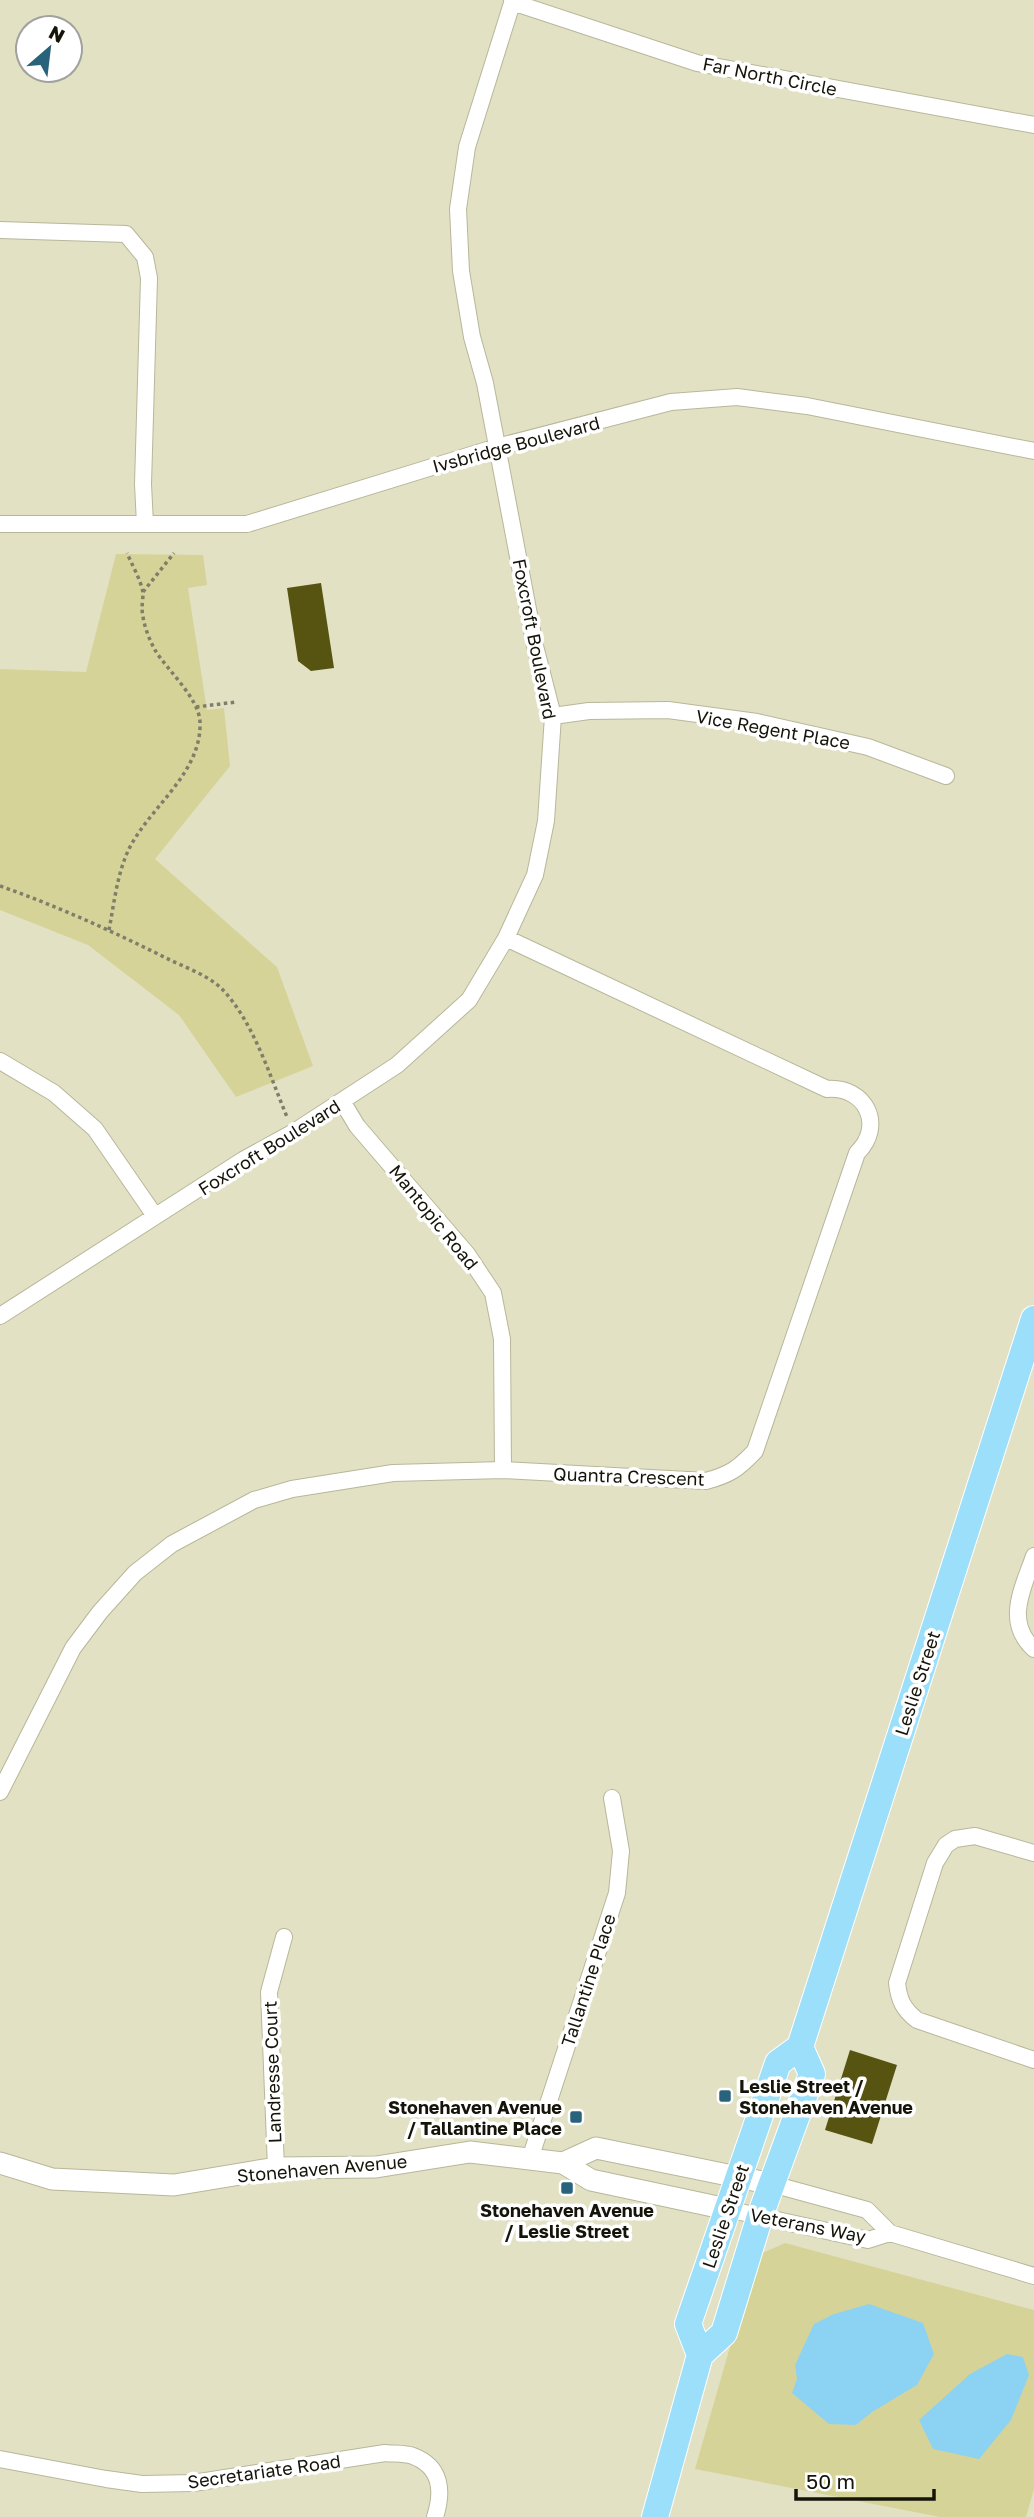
<svg xmlns="http://www.w3.org/2000/svg" width="1034" height="2517" viewBox="0 0 1034 2517" font-family="'Golos Text',sans-serif">
<style>
.green{fill:#d6d398}
.water{fill:#8cd2f2}
.building{fill:#575311}
.lines{fill:none;stroke-linecap:round;stroke-linejoin:round}
.minor-casing{stroke:#b8b79a;stroke-width:18}
.tertiary-casing{stroke:#b8b79a;stroke-width:23}
.primary-casing{stroke:#fff;stroke-width:28}
.path{stroke:#7f7e6a;stroke-width:3.5;stroke-dasharray:3.5 3.5;stroke-linecap:butt}
.minor{stroke:#fff;stroke-width:16}
.tertiary{stroke:#fff;stroke-width:21}
.primary{stroke:#9cdffb;stroke-width:26}
.poi-dot{fill:#28637b;stroke:#fff;stroke-width:2.5}
.labels{text-anchor:middle;dominant-baseline:central;stroke-width:7;stroke-linejoin:round;paint-order:stroke}
.street-label{font-size:18px;fill:#15140a;stroke:#fff}
.poi-label{font-size:18px;font-weight:bold;fill:#15140a;stroke:#fff;text-anchor:start}
</style>
<rect width="100%" height="100%" fill="#e2e1c4"/>
<path class="green" d="M116,554L203,555L207,585L188,588L207,710L224,708L230,766L155,859L277,967L313,1066L236,1097L179,1015L88,945L0,910V669L86,672Z
M785,2243L1034,2310V2489L1026,2517H940L695,2469L756,2256Z"/>
<path class="water" d="M869,2304L923,2323L934,2354L917,2385L872,2412L856,2425L829,2424L792,2393L797,2379L795,2365L814,2324L834,2314Z
M1007,2354L1023,2357L1029,2375L1011,2420L979,2459L933,2449L919,2420L970,2374Z"/>
<path class="building" d="M321,583L334,668L311,671L298,661L287,588Z
M850,2050L897,2065L872,2144L825,2130Z"/>
<g class="lines">
<g class="minor-casing">
<path id="minor" d="M512,2L697,63L1034,125
M0,230L126,234L145,257L149,278L143,484L145,524
M0,524H247L497,447L671,402L737,397L807,406L1034,451
M553,716L589,711L668,710L757,722L868,747L946,776
M0,1061L54,1093L95,1129L155,1216
M342,1101L357,1126L467,1254L493,1293L502,1339L503,1470
M0,1316L243,1160L294,1132L397,1065L469,1000L506,938L535,875L546,821L553,716L535,646L485,383L472,337L461,271L458,209L467,147L513,0
M1034,1556C1023,1588 1004,1622 1034,1649
M0,1792L73,1648L100,1612L135,1573L172,1544L254,1500L292,1489L393,1473L503,1470L706,1481C729,1475 738,1469 755,1451L857,1153C885,1126 866,1086 827,1089L506,938
M1034,1853L975,1836L955,1839L946,1845L935,1863L897,1983C899,2000 903,2009 917,2020L1034,2060
M530,2159L617,1893L621,1851L612,1798
M276,2168L269,1992L284,1937
M772,2184L867,2210L890,2233L1034,2276
M727,2209L868,2240L890,2233
M0,2459L106,2479L142,2484L193,2483L385,2453C393,2454 405,2453 413,2456C442,2467 443,2492 435,2517"/>
</g>
<g class="tertiary-casing">
<path id="tertiary" d="M0,2163L52,2179L174,2185L276,2168L376,2167L470,2152L563,2163L591,2180L727,2209
M563,2163L596,2148L772,2184"/>
</g>
<g class="primary-casing">
<path id="primary" d="M700,2355L688,2324L778,2063L800,2047L1034,1319
M655,2517L700,2355L724,2333L760,2216L812,2074L800,2047"/>
</g>
<path class="path" d="M143,592L174,553
M196,707L236,702
M0,886C57,906 112,931 166,958C184,967 208,975 222,989C253,1021 270,1076 287,1117
M109,930C114,904 117,875 128,851C148,808 202,774 200,722C199,698 167,670 155,650C148,637 143,623 142,609C142,604 143,598 143,593C141,580 132,565 127,553"/>
<use href="#minor" class="minor"/>
<use href="#tertiary" class="tertiary"/>
<use href="#primary" class="primary"/>
</g>
<g class="poi-dot">
<rect x="718" y="2089" width="14" height="14" rx="3.5"/>
<rect x="569" y="2110" width="14" height="14" rx="3.5"/>
<rect x="560" y="2181" width="14" height="14" rx="3.5"/>
</g>
<g class="labels">
<g class="street-label">
<text transform="translate(770 76) rotate(11)">Far North Circle</text>
<text transform="translate(516 444) rotate(-15)">Ivsbridge Boulevard</text>
<text transform="translate(535 639) rotate(79)">Foxcroft Boulevard</text>
<text transform="translate(773 729) rotate(10)">Vice Regent Place</text>
<text transform="translate(269 1147) rotate(-32)">Foxcroft Boulevard</text>
<text transform="translate(434 1217) rotate(51)">Mantopic Road</text>
<text transform="translate(629 1476) rotate(2)">Quantra Crescent</text>
<text transform="translate(917 1683) rotate(-72)">Leslie Street</text>
<text transform="translate(588 1980) rotate(-72)">Tallantine Place</text>
<text transform="translate(272 2072) rotate(-92)">Landresse Court</text>
<text transform="translate(322 2168) rotate(-5)">Stonehaven Avenue</text>
<text transform="translate(725 2216) rotate(-71)">Leslie Street</text>
<text transform="translate(808 2225) rotate(11)">Veterans Way</text>
<text transform="translate(264 2471) rotate(-8)">Secretariate Road</text>
</g>
<g class="poi-label">
<text x="739" y="2086">Leslie Street /<tspan x="739" dy="21">Stonehaven Avenue</tspan></text>
<text x="562" y="2107" text-anchor="end">Stonehaven Avenue<tspan x="562" dy="21">/ Tallantine Place</tspan></text>
<text x="567" y="2210" text-anchor="middle">Stonehaven Avenue<tspan x="567" dy="21">/ Leslie Street</tspan></text>
</g>
</g>
<g transform="translate(49 49) rotate(28)"><circle r="33" fill="#ffffff" stroke="#a1a19d" stroke-width="2"/>
<path d="M0-5L12 26L0 18L-12 26Z" fill="#28637b"/>
<text y="-10" font-size="19" font-weight="bold" text-anchor="middle" fill="#15140a">N</text>
</g>
<path d="M796 2489v10h138v-10" fill="none" stroke="#15140a" stroke-width="3.5"/>
<text x="806" y="2489" font-size="21" fill="#15140a" stroke="#ffffff" stroke-width="5" paint-order="stroke">50 m</text>
</svg>
